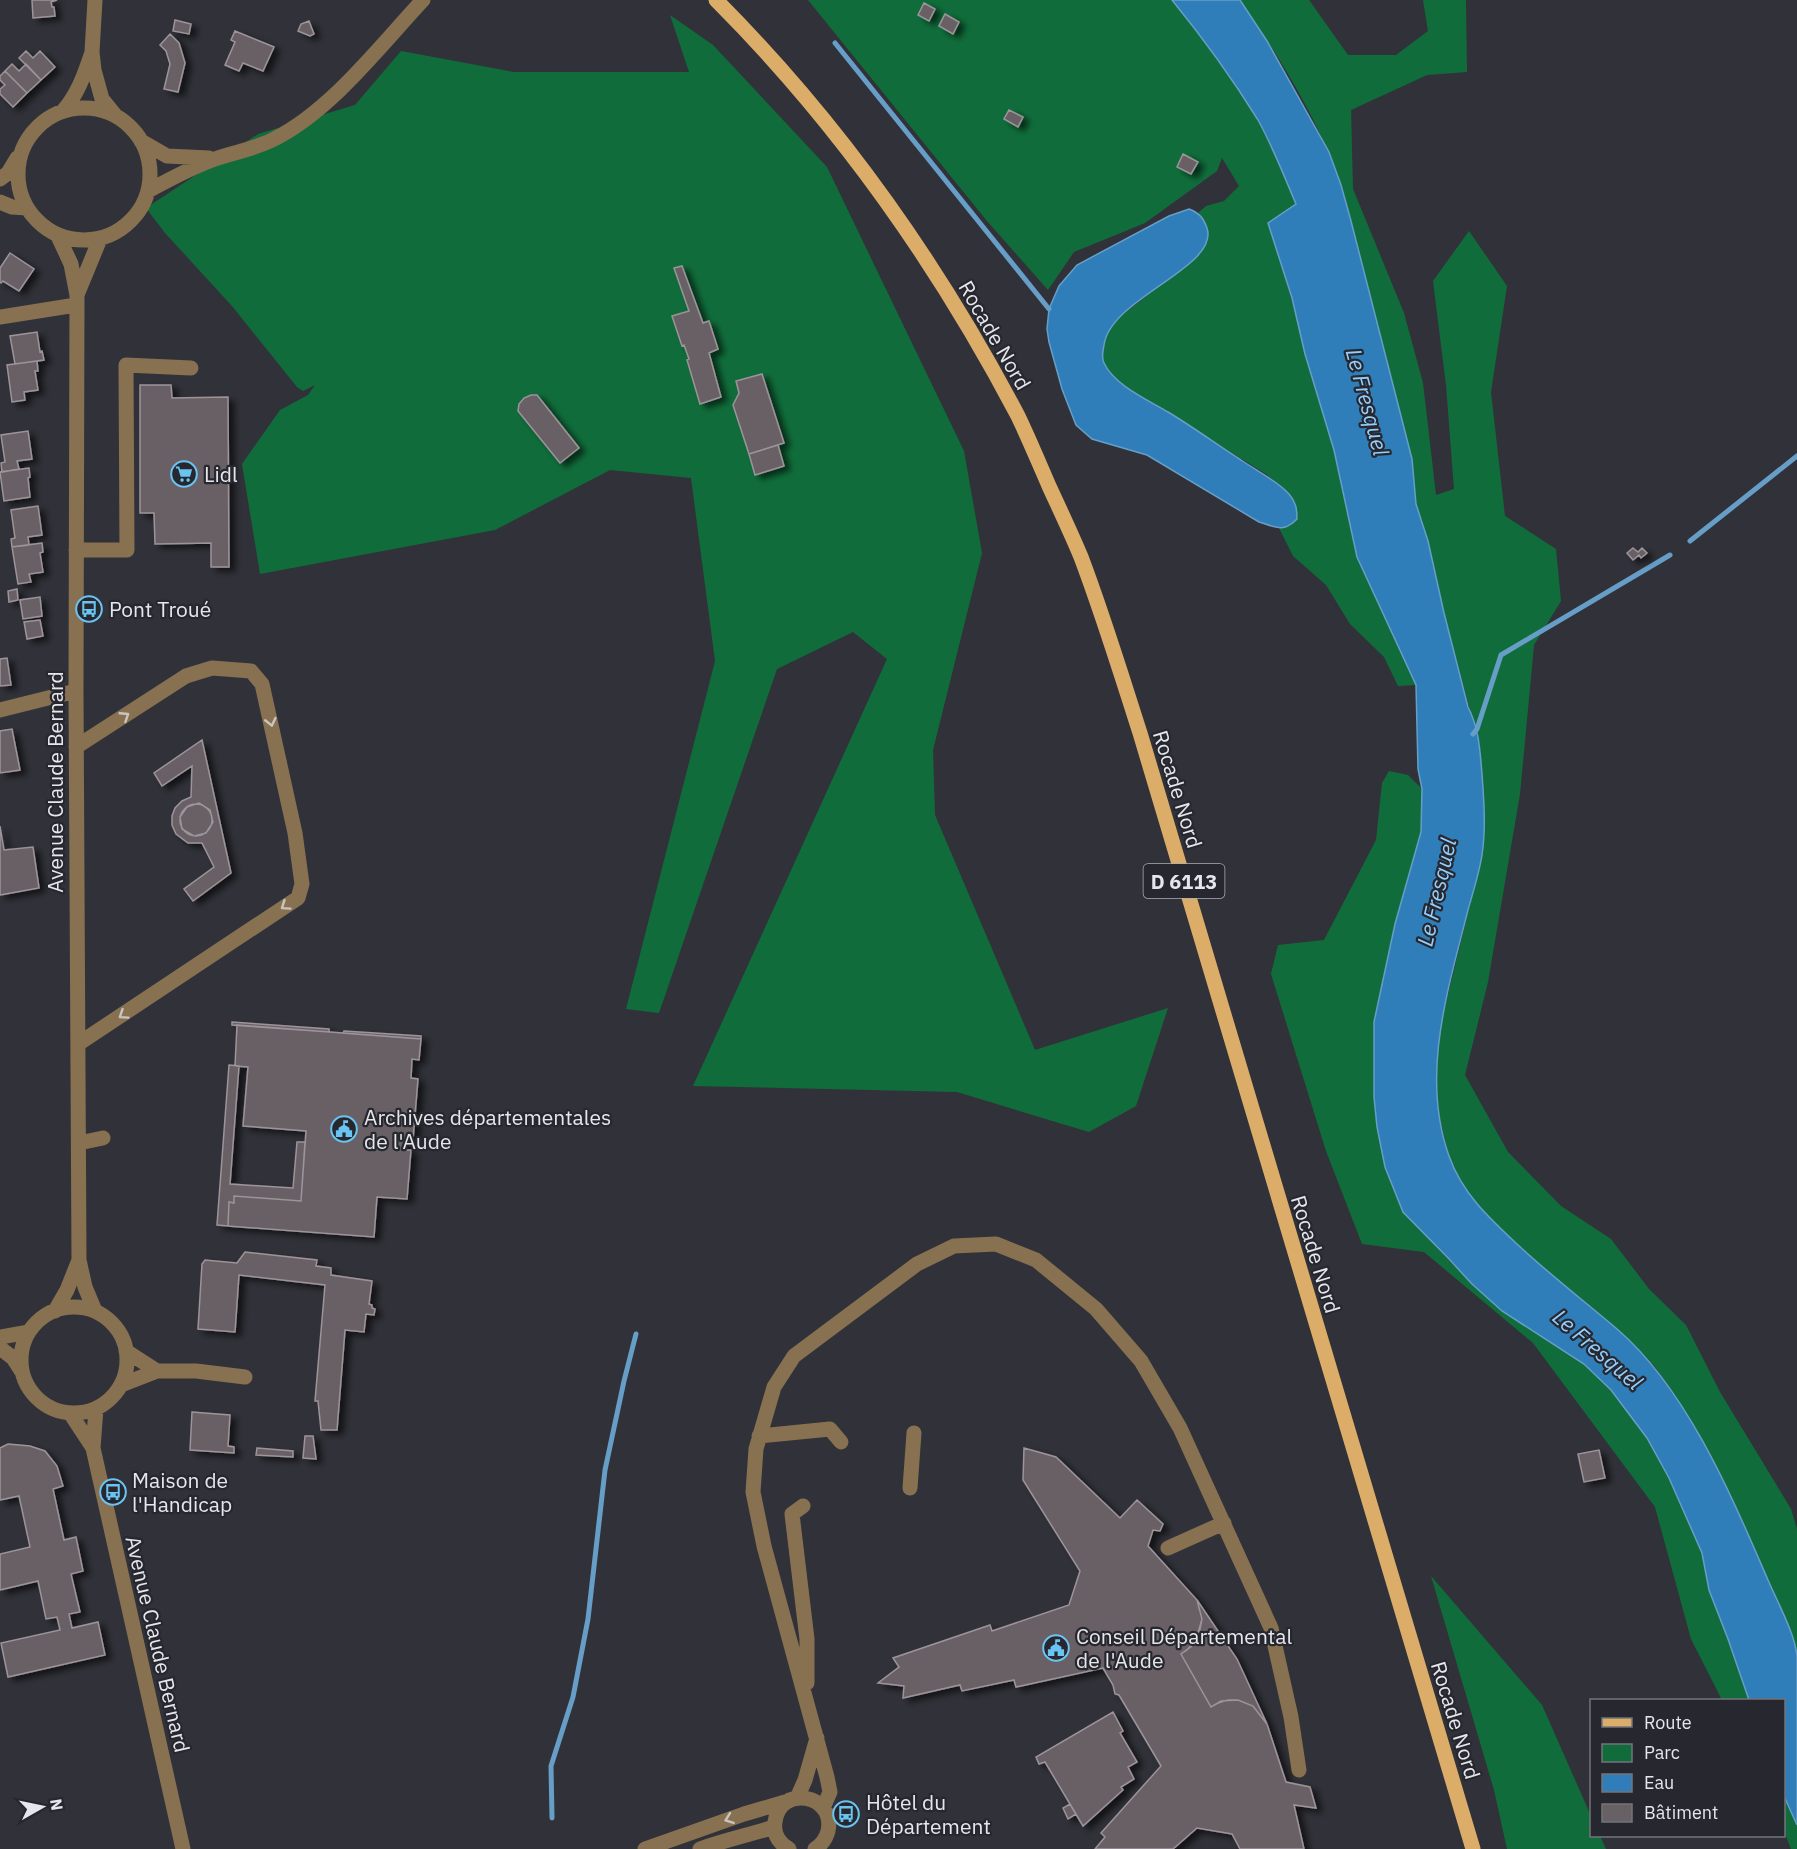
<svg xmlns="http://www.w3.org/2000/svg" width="1797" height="1849" viewBox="0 0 1797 1849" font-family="'IBM Plex Sans',sans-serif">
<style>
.green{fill:#106d3b}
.water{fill:#2f7eb9;stroke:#669ec8;stroke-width:1.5}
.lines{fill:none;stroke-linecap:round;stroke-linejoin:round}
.stream{stroke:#669ec8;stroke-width:5}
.building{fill:#676065;stroke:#9d949a;stroke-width:1.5;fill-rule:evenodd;filter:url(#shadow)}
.minor{stroke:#877151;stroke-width:15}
.major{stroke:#dbad69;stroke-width:15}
.oneway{stroke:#cac4be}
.labels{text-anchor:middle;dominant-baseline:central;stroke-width:4.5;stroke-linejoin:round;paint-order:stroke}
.shield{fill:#27282f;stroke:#adaeb3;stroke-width:1.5}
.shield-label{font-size:20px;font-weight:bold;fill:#e6e7ec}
.street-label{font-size:21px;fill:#e6e7ec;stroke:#27282f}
.poi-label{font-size:21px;fill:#e6e7ec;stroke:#27282f;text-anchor:start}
.water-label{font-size:22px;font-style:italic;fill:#95cefd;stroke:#27282f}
</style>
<defs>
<filter id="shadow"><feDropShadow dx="6" dy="4" stdDeviation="3" flood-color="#0009"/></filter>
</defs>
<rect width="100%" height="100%" fill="#313239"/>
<path class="green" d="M808,0H1172C1203,38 1232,78 1258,121C1273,147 1284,176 1296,205L1268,223L1276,245L1334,450L1357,557L1416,685L1398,686L1384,657L1350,624L1326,585L1293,556L1279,528L1291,526L1289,493L1266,474L1133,392L1108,372L1102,359L1105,338L1116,320L1168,279L1204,220L1198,213L1206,206L1224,201L1239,186L1222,158L1217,171L1145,223L1074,252L1048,290L987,221Z
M1240,0H1309L1348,55H1396L1428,31L1423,0H1466L1467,72L1427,75L1351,110L1353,189L1404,313L1423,383L1436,495L1454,489L1446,385L1433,281L1469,231L1507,286L1491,392L1505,516L1556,549L1561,601L1534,645L1520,794L1488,982L1465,1075L1508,1152L1561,1206L1611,1239L1649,1289L1686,1325L1720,1392L1791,1509L1797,1529V1654L1782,1612L1727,1488L1673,1392L1654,1366L1633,1344L1546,1271L1488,1218L1474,1202L1456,1174L1449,1157L1439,1115L1436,1080L1440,1027L1480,864L1485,822L1480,748L1444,613L1428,541L1416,504L1412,459L1341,185C1324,135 1295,83 1266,39C1258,26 1248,14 1240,0Z
M670,15L713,45L827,167L964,451L982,553L933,750L935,815L1035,1050L1168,1008L1136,1106L1089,1132L957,1092L693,1086L887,659L853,632L777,669L659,1013L626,1009L715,661L691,478L610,470L495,530L260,574L242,464L280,410L308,395L315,385L303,391L297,387L232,306L165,233L146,208L258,134L355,105L401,51L514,72H689Z
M1389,771L1408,775L1422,789L1421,832L1410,875L1385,1167L1404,1212L1454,1266L1481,1278L1598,1368L1663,1451L1726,1610L1754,1700H1722L1691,1639L1655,1507L1533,1343L1424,1252L1362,1244L1326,1151L1271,974L1278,945L1324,940L1376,840L1382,783Z
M1431,1576L1542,1705L1591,1816L1592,1836H1600L1606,1849H1507L1494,1790Z
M1784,1795L1797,1818V1849H1791L1784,1831Z"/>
<path class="water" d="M1172,0H1240L1267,41L1329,152L1341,185L1351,221L1412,459L1416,504L1428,541L1444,613L1468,707C1479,728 1480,751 1482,774C1484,801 1486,828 1482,855C1479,874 1473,892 1468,910C1448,990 1420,1075 1449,1156C1462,1193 1489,1218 1517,1244C1549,1274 1584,1301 1617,1329C1687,1389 1732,1497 1768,1580C1777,1601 1795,1634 1797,1656C1797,1674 1797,1694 1797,1712C1797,1750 1797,1788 1797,1825L1784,1796V1700H1749L1728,1639L1709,1590L1702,1553L1669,1478L1647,1438L1611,1390L1584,1364L1502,1311L1472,1284L1449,1259L1403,1212L1385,1167L1377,1127L1374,1097V1022L1395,924L1421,832L1422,789L1418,769L1416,685L1357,557L1334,450L1305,354L1292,298L1268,223L1296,204C1284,176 1273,147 1258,120C1232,78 1203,38 1172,0Z
M1189,209C1199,213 1203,217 1207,228C1220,267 1110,298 1104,345C1103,352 1101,357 1104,363C1114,385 1148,400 1168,412C1193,427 1216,444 1241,460C1254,469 1279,482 1289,494C1296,502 1297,509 1297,519C1284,533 1275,527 1259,522L1147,455L1092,439L1076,425L1062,389L1049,342L1047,329L1049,309L1059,286L1077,265L1169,216Z"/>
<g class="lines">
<path class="stream" d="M835,43L1049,309
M1690,541L1797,456
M1473,734L1477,729L1501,655L1670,555
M552,1818L551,1766L573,1697L588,1619L605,1470L624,1381L636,1334"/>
</g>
<path class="building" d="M32,0H57L51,2L52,7H54L55,16L33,18Z
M924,3L935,9L929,21L918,15Z
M945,14L959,22L953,34L939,26Z
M175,20L191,24L189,34L173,31Z
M309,21L314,34L310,36L298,31L301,24Z
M235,31L274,47L263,71L243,63L239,71L225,65L235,42L231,40Z
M170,34L179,43L185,63L178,92L164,89L170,64L166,51L160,45Z
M26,51L33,58L40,51L55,67L41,80L19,58Z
M12,64L19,71L26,64L41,80L27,93L5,71Z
M5,71L27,93L13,107L0,94V89L5,85L0,80V76Z
M1009,110L1023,117L1018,127L1004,119Z
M1183,154L1198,162L1191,174L1177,167Z
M10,253L34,269L19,291L3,281L1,283L0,282V268Z
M682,266L703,323L709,321L718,349L709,353L721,397L700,404L687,360L689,359L684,345L682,346L672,316L689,311L674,268Z
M37,332L40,352L42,351L44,360L15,364L10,336Z
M37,361L38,371H35L38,390L24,392L25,400L12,402L7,365Z
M762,374L784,443L749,454L733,405L739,393L736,381Z
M140,385H171L172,398L228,397L229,567H211V543L155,544L154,513H140Z
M531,395H537L579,448L560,463L518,411L519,404L524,398Z
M28,431L32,459L17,461L19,469L2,472L1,463L5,462L1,435Z
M778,445L784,466L755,475L749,454Z
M29,468L30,477L28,478L30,497L4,501L0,472Z
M38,506L42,535L28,537L29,545L12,547L11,539L15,538L11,510Z
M42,543L43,552L40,553L43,572L29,574L31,582L18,584L12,547Z
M1633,548L1638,552L1642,548L1647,553L1641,558L1639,555L1633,560L1627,553Z
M17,589L18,600L9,602L8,591Z
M40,597L42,616L23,619L20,600Z
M40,620L43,636L27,639L24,622Z
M7,658L11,685L0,686V659Z
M12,729L20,770L0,773V731Z
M202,740L231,873L193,901L184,889L214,867L202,843H188L176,834L172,825V816L175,808L182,801L191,797L192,766L162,786L154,773ZM199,803L210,810L213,822L206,833L194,836L182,829L180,817L187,807Z
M180 820a16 16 0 1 1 32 0a16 16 0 1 1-32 0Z
M0,826L4,850L33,847L39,888L0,895Z
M232,1022L329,1029V1032L232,1025Z
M237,1025L421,1039L419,1060L412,1059L411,1078L418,1079L413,1140L406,1139V1150H411L407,1199L377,1197L374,1237L228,1226L229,1202L234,1203V1196L301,1201L306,1131L243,1126L248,1067L235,1066Z
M344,1031L421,1036V1039L343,1033Z
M229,1065L239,1066L230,1184L293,1188L297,1142H305L301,1201L234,1196V1203L229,1202L228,1226L217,1225Z
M245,1252L317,1260L316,1266L331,1268V1275L372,1281L369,1304L372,1305V1308L375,1309L374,1315L366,1314L364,1332L345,1330L337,1430H321L318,1401H315L325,1285L239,1275L235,1332L198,1329L202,1264L205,1260L237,1263Z
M192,1412L230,1415L228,1446L234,1447V1453L190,1450Z
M305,1436H313L316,1459L303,1458Z
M8,1444L30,1446L45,1451L57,1466L63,1486L53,1489L64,1540L76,1537L83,1571L71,1574L80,1612L69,1614L72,1628L98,1622L105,1655L8,1677L1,1643L60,1630L57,1617L46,1619L38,1581L0,1590V1554L30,1547L19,1496L0,1500V1448Z
M257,1448L293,1451V1457L256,1455Z
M1024,1448L1056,1457L1120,1518L1137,1500L1163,1524L1160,1531L1153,1530L1148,1546L1197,1600L1202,1619L1196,1640L1187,1650L1181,1654L1211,1707L1218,1703L1228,1700H1238L1253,1706L1267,1724L1286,1782L1310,1787L1316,1808L1294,1805L1304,1849H1240L1232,1834L1197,1828L1173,1849H1095L1105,1837L1101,1833L1161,1766L1119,1695L1115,1694L1113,1685L1103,1668L1016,1687L1014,1680L962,1691L960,1685L903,1698L904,1686L878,1683L899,1667L893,1658L990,1625L992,1631L1069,1605L1080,1571L1023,1480Z
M1599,1450L1605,1478L1584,1482L1578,1454Z
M1197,1600L1237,1659L1267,1724L1253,1706L1238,1700L1221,1701L1211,1707L1181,1654L1192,1646L1199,1634L1202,1619Z
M1113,1712L1123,1731L1120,1733L1137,1762L1128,1767L1134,1779L1121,1787L1123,1790L1083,1826L1045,1762L1039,1764L1036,1757Z
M1070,1804L1076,1814L1068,1819L1063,1808Z"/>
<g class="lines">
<path class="minor" d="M95,0L92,52L94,70L102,99L115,115
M18 174a66 66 0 1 1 132 0a66 66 0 1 1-132 0Z
M63,111C77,95 84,76 91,55
M141,141L167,156L209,158
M0,179L8,173L17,158
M148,191C170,179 192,167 215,159C235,152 256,149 276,138C332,109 380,46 423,0
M0,202L12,207L27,208
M58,236L71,264L77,295L76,691L79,1260L85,1287L95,1311
M77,295L100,239
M0,317L76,305
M76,550H127L126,365L191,368
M0,710L76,691
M76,747L186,676L212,668L251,671L262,684L295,833L302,884L298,898L78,1044
M79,1143L103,1138
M21 1360a53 53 0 1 1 106 0a53 53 0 1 1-106 0Z
M55,1311L67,1290L79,1260
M0,1337L29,1332
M0,1348L13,1358L22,1372
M126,1351L157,1371
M121,1385L157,1371H196L245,1377
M96,1409L93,1448L183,1849
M70,1413L93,1448
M759,1436L830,1429L841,1442
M910,1488L914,1433
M803,1506L792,1514L807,1639V1683
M1168,1548L1224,1523
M797,1798L805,1780L817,1738
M823,1808L830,1792L827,1777L764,1546L753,1492L756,1449L774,1387L794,1356L917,1264L954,1246L996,1244L1036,1260L1096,1309L1141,1361L1180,1428L1271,1628L1291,1717L1299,1770
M645,1849L744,1814L785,1802
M700,1849C725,1840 749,1835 774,1827
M789,1849C779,1843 773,1834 775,1822C779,1784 836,1794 828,1831C826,1839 821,1845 815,1849"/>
<path class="major" d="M716,0C838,122 938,264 1018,416C1029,439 1039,463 1049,486C1060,510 1071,533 1081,557C1103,615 1121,674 1140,733L1473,1849"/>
</g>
<defs><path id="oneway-chevron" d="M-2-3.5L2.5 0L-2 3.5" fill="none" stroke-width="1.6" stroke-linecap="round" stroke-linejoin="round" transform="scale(1.5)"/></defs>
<g class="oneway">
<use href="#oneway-chevron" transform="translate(125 716) rotate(-33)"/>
<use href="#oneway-chevron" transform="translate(271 722) rotate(77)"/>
<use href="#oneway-chevron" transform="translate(285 906) rotate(146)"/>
<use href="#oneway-chevron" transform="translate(123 1015) rotate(146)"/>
<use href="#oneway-chevron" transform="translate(729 1819) rotate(160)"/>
</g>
<defs>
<g id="supermarket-ring" transform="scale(1.35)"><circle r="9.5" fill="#27282f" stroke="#6ac3f1" stroke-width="1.5"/><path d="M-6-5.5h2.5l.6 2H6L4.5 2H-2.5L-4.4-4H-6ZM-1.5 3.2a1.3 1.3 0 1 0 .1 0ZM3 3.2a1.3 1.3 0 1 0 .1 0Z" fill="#6ac3f1"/></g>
<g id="bus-ring" transform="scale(1.35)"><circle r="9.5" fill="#27282f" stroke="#6ac3f1" stroke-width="1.5"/><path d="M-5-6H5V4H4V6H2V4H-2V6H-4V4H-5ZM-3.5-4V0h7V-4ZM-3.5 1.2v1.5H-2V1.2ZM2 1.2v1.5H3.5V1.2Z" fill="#6ac3f1"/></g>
<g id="civic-ring" transform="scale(1.35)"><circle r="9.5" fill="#27282f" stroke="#6ac3f1" stroke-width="1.5"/><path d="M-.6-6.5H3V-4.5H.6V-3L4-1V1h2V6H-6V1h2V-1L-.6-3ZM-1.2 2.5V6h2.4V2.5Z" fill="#6ac3f1"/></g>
</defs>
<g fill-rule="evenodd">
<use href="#supermarket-ring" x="184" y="474"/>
<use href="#bus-ring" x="89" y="609"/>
<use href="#civic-ring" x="344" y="1129"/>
<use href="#bus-ring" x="113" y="1492"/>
<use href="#civic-ring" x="1056" y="1648"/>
<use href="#bus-ring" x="846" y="1814"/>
</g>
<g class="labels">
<rect class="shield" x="1143.5" y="864" width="81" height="34" rx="4.5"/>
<g class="shield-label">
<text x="1184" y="881">D 6113</text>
</g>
<g class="street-label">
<text transform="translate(995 335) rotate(60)">Rocade Nord</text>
<text transform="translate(55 782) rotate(-90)">Avenue Claude Bernard</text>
<text transform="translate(1178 789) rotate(73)">Rocade Nord</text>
<text transform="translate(1316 1254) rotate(73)">Rocade Nord</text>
<text transform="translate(158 1644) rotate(77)">Avenue Claude Bernard</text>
<text transform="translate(1456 1720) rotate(73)">Rocade Nord</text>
</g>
<g class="poi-label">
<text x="204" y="474">Lidl</text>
<text x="109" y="609">Pont Troué</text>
<text x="364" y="1117">Archives départementales<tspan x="364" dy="24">de l'Aude</tspan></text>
<text x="132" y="1480">Maison de<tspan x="132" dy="24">l'Handicap</tspan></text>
<text x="1076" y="1636">Conseil Départemental<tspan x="1076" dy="24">de l'Aude</tspan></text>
<text x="866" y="1802">Hôtel du<tspan x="866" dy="24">Département</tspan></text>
</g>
<g class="water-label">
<text transform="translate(1368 402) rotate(75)">Le Fresquel</text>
<text transform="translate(1436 892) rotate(-77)">Le Fresquel</text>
<text transform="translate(1598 1349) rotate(41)">Le Fresquel</text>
</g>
</g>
<rect x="1590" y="1699" width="195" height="138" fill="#27282f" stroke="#73747b" stroke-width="1.5"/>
<rect x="1602" y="1718" width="30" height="9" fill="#dbad69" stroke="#73747b" stroke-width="1.5"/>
<text x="1644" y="1729" font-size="18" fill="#e6e7ec">Route</text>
<rect x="1602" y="1744" width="30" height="18" fill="#106d3b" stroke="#73747b" stroke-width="1.5"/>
<text x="1644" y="1759" font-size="18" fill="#e6e7ec">Parc</text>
<rect x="1602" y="1774" width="30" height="18" fill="#2f7eb9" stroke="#73747b" stroke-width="1.5"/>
<text x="1644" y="1789" font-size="18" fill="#e6e7ec">Eau</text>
<rect x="1602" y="1804" width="30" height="18" fill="#676065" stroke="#73747b" stroke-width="1.5"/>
<text x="1644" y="1819" font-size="18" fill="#e6e7ec">Bâtiment</text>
<g transform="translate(42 1807) rotate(81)" stroke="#27282f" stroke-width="4.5" paint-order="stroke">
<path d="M0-4.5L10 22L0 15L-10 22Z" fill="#e6e7ec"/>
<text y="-9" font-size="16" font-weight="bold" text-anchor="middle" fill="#e6e7ec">N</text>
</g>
</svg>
